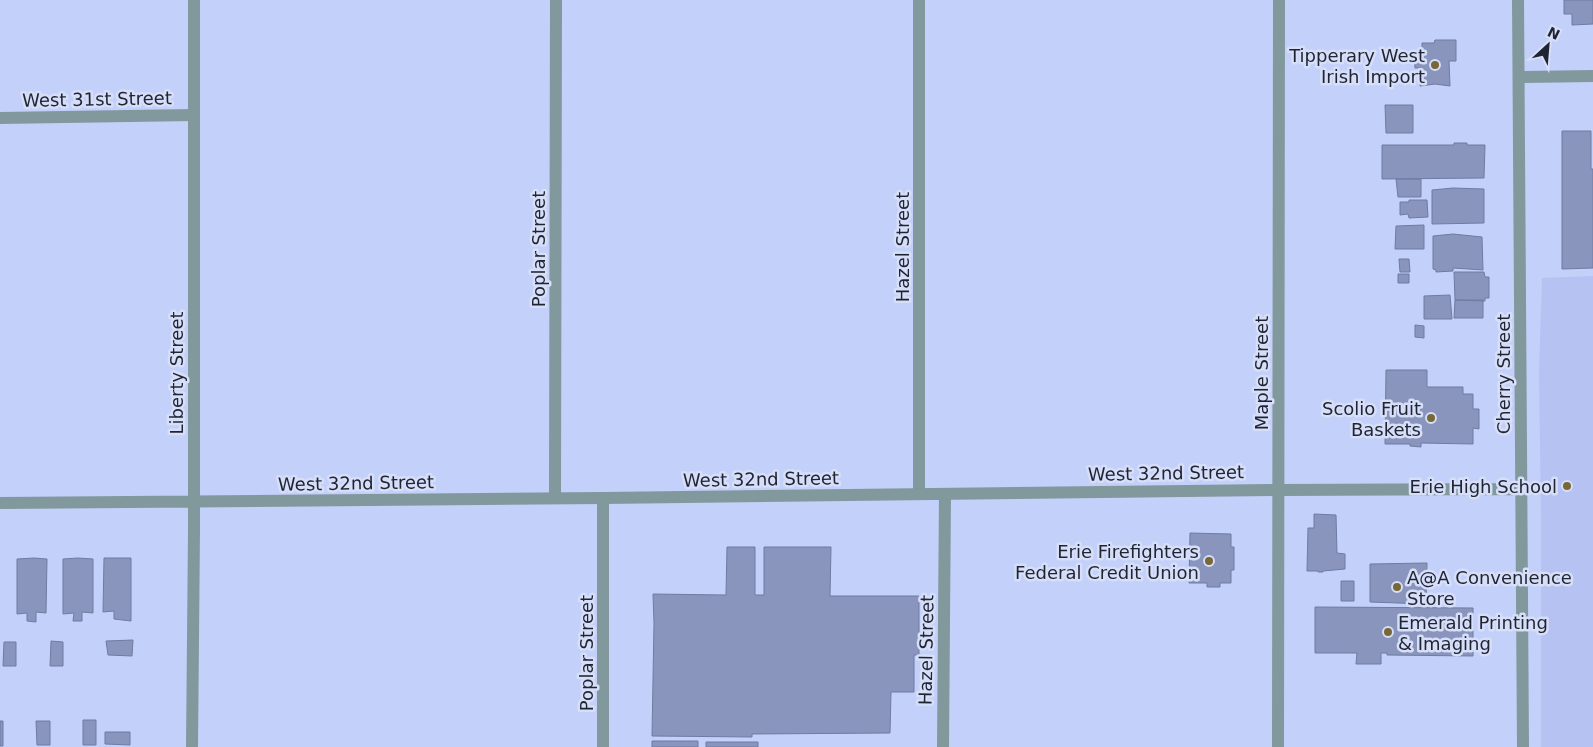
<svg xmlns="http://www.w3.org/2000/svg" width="1593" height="747" viewBox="0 0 1593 747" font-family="'DejaVu Sans',sans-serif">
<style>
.built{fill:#b5c2f2}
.building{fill:#8995bd;stroke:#707ba2}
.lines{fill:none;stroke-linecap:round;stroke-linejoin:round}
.minor{stroke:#81989d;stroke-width:12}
.tertiary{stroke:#81989d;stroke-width:12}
.poi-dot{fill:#786836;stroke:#d6def8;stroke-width:2}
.labels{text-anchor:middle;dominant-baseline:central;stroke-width:5;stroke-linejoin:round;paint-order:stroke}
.poi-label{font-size:18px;fill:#1f2433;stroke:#d6def8;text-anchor:end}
.street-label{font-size:18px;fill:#1f2433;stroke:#d6def8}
</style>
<rect width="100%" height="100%" fill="#c3d0fa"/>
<path class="built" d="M1593,276V747H1541V514L1539,372L1542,278Z"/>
<path class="building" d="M1564,0H1593V24L1572,25V14H1564Z
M1435,40H1456V61H1449L1450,86L1435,84L1420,86V68H1415L1414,54L1422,55V43H1434Z
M1385,105H1413V133H1386Z
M1562,131H1591V169H1593V268L1562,269Z
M1454,143H1467V145H1485L1484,178L1382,179V145H1454Z
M1396,179H1421V197H1398Z
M1453,188L1484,189V223L1432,224V190Z
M1409,200H1427L1428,217L1409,218L1408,214L1400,215V202H1409Z
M1424,225V249H1395L1396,226Z
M1453,234L1482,237L1483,270L1453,268V271L1436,272V270L1433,269V236Z
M1399,259H1409L1410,272H1400Z
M1454,272H1484L1485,277H1489V298H1485V301L1455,300Z
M1398,274H1409V283H1398Z
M1450,295L1452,319H1424V296Z
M1455,300H1483V318H1454Z
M1415,325L1424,326V338L1415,337Z
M1386,370H1427V387H1463V394H1473V409H1479V429L1473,428V444L1421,443V447L1410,446V444H1385Z
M1314,514L1336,515L1337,553L1345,554V569L1323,571V572H1318V571H1307L1308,528H1314Z
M1190,533L1231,534V547H1234V570H1231V583H1220V587H1207V583H1189Z
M727,547H755V595H764V547H831L830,596H919V655H914V692H891L890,733L752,734V737L652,736L654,623L653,594L726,595Z
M34,558L47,559L46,613L36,612V622L27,621V613L17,614V559Z
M78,558L93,559V613L82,612V621H73L74,613L63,614V559Z
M104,558H131V621L114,619V611L103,612Z
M1427,563L1426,604L1370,602V564Z
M1341,581H1354V601H1341Z
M1315,607L1473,608V656L1387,655V653H1381V664H1356L1357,653H1315Z
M133,640L132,656L108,655L106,641Z
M51,641L63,642V666H50Z
M4,642H16V666H3Z
M83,720H96V745H83Z
M0,721H3V746H0Z
M36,721H50V745H37Z
M105,732H130V745L105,744Z
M652,741H698V747H652Z
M706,742H758V747H706Z"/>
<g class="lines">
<path class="minor" d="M1519,77L1593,76
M0,118L194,115
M919,494V0
M555,498L556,0
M603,498V747
M943,747L945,494
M1278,747L1279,0"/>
<path class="tertiary" d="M1518,0L1523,747
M0,503L603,498L1278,490L1522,489
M192,747L194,530V0"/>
</g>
<g class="poi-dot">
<circle cx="1435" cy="65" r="5"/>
<circle cx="1431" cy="418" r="5"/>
<circle cx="1567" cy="486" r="5"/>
<circle cx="1209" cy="561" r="5"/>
<circle cx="1397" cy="587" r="5"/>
<circle cx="1388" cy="632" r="5"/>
</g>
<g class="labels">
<g class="poi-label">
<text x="1425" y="55">Tipperary West<tspan x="1425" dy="21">Irish Import</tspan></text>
<text x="1421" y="408">Scolio Fruit<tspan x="1421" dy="21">Baskets</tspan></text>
<text x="1557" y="486">Erie High School</text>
<text x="1199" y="551">Erie Firefighters<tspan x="1199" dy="21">Federal Credit Union</tspan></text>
<text x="1407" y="577" text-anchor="start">A@A Convenience<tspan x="1407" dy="21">Store</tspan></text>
<text x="1398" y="622" text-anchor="start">Emerald Printing<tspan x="1398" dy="21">&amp; Imaging</tspan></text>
</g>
<g class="street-label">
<text transform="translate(97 99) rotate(-1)">West 31st Street</text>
<text transform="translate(902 247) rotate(-90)">Hazel Street</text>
<text transform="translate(538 249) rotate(-90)">Poplar Street</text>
<text transform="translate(176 373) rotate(-90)">Liberty Street</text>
<text transform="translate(1261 373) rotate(-90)">Maple Street</text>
<text transform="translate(1503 374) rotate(-90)">Cherry Street</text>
<text transform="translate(1166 473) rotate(-1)">West 32nd Street</text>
<text transform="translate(761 479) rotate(-1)">West 32nd Street</text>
<text transform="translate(356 483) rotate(-1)">West 32nd Street</text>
<text transform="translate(926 650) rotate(-89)">Hazel Street</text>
<text transform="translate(586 653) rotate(-90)">Poplar Street</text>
</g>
</g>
<g transform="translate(1548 45) rotate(26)" stroke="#d6def8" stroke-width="4" paint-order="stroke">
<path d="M0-4L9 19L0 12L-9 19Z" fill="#1f2433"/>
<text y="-8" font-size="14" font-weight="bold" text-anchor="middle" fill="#1f2433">N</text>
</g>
</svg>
